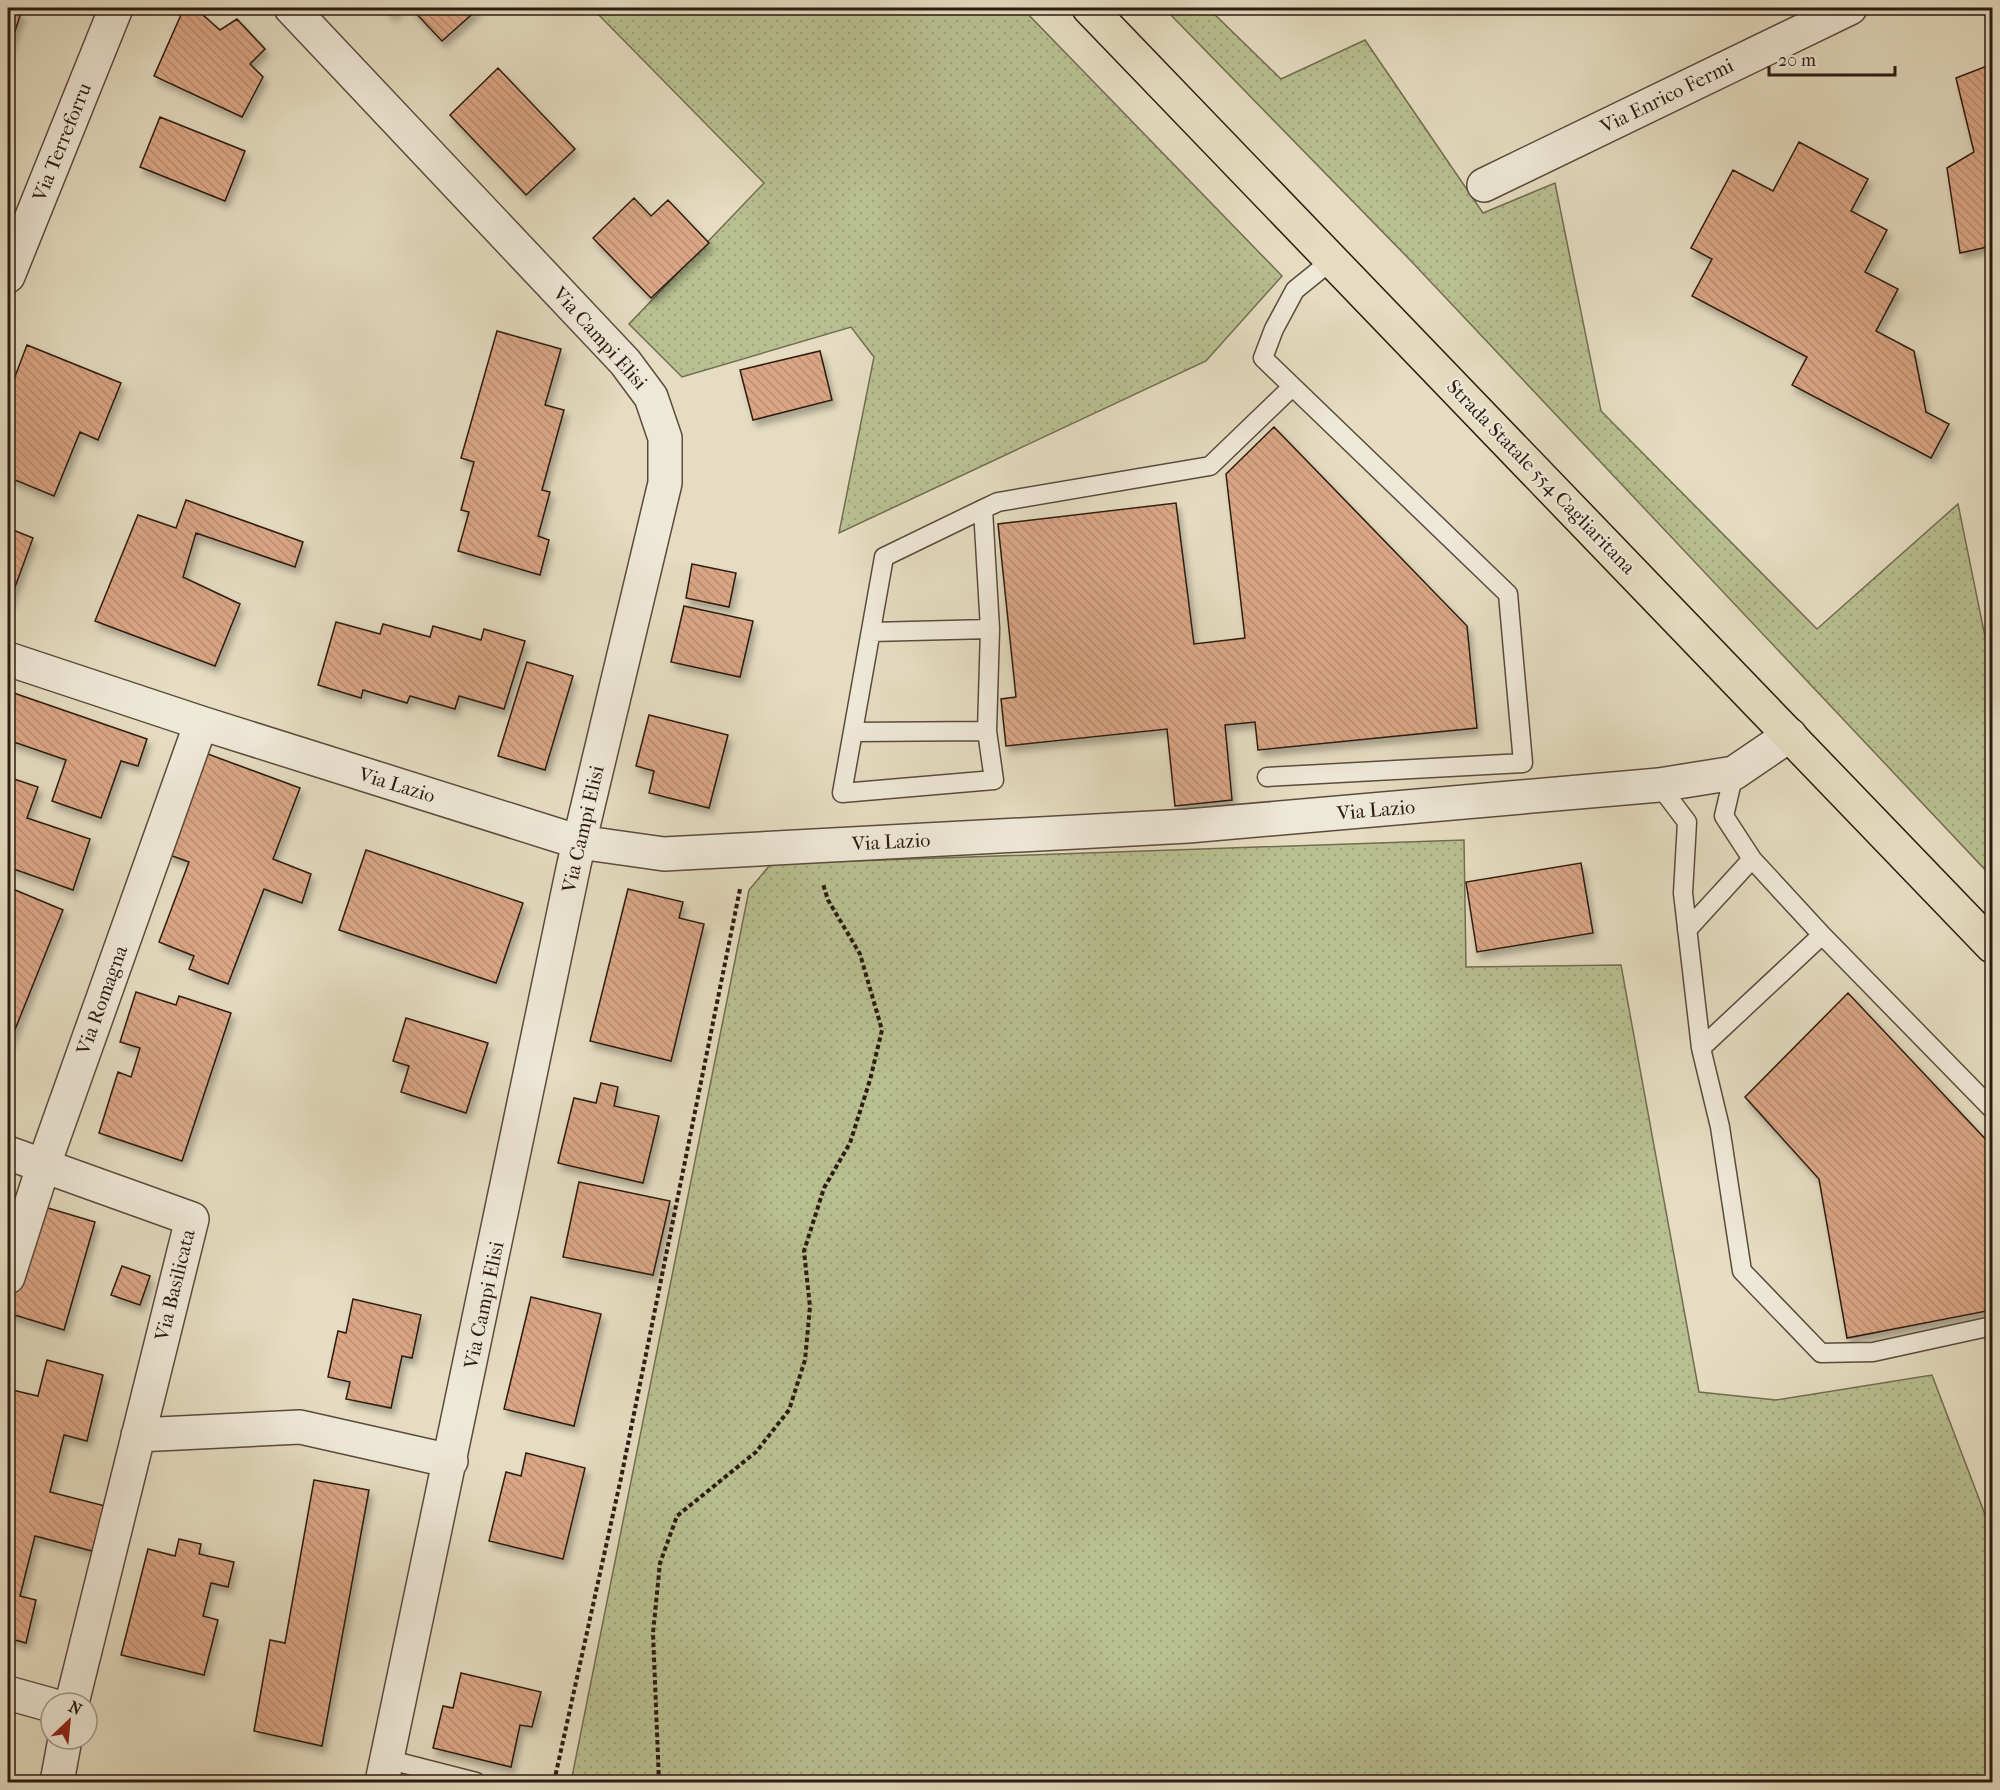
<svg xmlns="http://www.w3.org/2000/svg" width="2000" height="1790" viewBox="0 0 2000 1790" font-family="'IM FELL French Canon',serif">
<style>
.grass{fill:url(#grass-dots);stroke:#726d50;stroke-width:1.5}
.building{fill:url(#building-back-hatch);stroke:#2d1b11;stroke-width:1.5;filter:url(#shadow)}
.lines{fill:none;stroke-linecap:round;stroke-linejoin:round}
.lane-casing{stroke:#5b4b3d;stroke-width:21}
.street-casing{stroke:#5b4b3d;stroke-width:36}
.primary-casing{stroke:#2d1b11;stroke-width:36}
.path{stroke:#2d1b11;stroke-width:4;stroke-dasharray:4.5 3;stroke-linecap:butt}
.lane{stroke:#eee8d7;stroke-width:18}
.street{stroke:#eee8d7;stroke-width:33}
.primary{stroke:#e5dcc1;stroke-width:33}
.labels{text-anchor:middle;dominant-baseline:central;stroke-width:4.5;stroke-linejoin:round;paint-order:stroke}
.street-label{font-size:20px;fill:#2d1b11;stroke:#eee8d7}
</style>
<defs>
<pattern id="grass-dots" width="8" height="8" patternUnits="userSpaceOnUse" patternTransform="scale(1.5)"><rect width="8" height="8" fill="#b8bf90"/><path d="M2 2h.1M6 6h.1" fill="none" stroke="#9ea47b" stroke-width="1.8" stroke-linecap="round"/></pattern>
<pattern id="building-back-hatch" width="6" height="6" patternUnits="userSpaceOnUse" patternTransform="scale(1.5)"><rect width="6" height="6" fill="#daa685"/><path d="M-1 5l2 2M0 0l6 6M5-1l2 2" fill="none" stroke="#bb8e72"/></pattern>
<filter id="shadow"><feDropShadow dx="3.5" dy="6" stdDeviation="3" flood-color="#0004"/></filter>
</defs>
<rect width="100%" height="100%" fill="#e5dcc1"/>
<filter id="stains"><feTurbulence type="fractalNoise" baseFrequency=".00333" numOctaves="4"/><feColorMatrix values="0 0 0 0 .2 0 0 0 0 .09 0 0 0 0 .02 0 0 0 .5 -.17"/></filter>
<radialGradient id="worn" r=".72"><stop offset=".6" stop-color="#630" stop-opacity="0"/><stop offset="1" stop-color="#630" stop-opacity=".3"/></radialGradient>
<path class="grass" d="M592,8H1022L1282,276L1206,361L839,533L874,357L851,327L682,377L629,324L764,183Z
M1164,8H1208L1281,79L1365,40L1483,213L1555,183L1601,411L1817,629L1958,504L1992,671V877L1411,261Z
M1464,840L1466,967L1621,965L1699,1392L1776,1400L1932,1375L1992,1533V1782H571L749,890L775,859L825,862Z"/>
<path class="building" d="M8,8L21,13L8,52Z
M184,8H195L220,30L237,19L265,49L250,64L263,77L242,117L154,76Z
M385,8H401L392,15Z
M411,8H479L442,41Z
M1992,64V246L1960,253L1947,168L1974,152L1956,78Z
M498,68L575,149L526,195L450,115Z
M160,117L245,151L225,201L140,167Z
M1799,142L1868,179L1851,211L1887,230L1865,272L1898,289L1876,331L1914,351L1926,412L1949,424L1931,458L1792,385L1807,357L1692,296L1712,259L1691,248L1733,170L1773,191Z
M634,198L651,216L668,200L709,243L651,298L593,238Z
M497,331L561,349L545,405L564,410L542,490L550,492L538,536L549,540L540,575L458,551L469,512L461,510L474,462L461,458Z
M27,345L121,383L98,440L80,432L54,496L8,477V395Z
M820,351L832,400L753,420L740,370Z
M1274,427L1467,626L1477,728L1258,750L1255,722L1225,725L1232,800L1175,806L1167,729L1006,746L1001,699L1016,697L998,524L1176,503L1194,644L1245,638L1226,474Z
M186,500L303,542L295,567L196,533L183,577L240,604L215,666L95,621L138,515L176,528Z
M8,528L33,538L8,606Z
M692,564L736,573L729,607L686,598Z
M684,606L753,621L740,677L671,662Z
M336,622L380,634L383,624L430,637L433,626L481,640L484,629L525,641L504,709L459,696L455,709L410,696L407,703L363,690L361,698L318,685Z
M527,662L573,676L545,770L498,756Z
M8,691L147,739L138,766L121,761L101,818L52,801L66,760L8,740Z
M649,715L728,735L709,808L649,793L654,771L636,766Z
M205,753L300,788L273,859L311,874L302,903L264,889L228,984L189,969L194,956L159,942L189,862L167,854Z
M8,777L38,787L27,818L90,839L73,890L8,867Z
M366,850L523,903L496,983L339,930Z
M1581,863L1593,933L1477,952L1466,882Z
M8,887L63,910L8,1047Z
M628,889L683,902L679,918L704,924L671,1061L590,1041Z
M136,992L176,1005L179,996L231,1013L182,1161L99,1133L118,1072L131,1077L140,1048L120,1042Z
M1848,993L1992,1146V1310L1847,1338L1819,1179L1745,1097Z
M406,1018L488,1043L466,1113L401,1092L409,1066L393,1061Z
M601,1083L618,1087L614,1106L659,1116L643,1183L558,1163L574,1098L596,1103Z
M579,1182L670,1201L653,1275L563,1257Z
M38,1205L95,1222L64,1330L8,1313Z
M122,1266L150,1276L140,1305L111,1295Z
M531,1297L601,1314L574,1426L504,1409Z
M353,1299L421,1315L412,1358L402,1356L391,1408L346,1399L350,1382L328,1377L338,1331L346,1333Z
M47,1360L103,1375L87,1441L64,1435L50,1492L105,1506L92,1551L35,1536L20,1596L36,1600L26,1643L8,1638V1389L38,1396Z
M526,1453L585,1468L563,1559L489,1541L506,1472L521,1476Z
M314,1480L369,1490L322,1746L254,1731L270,1640L285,1643Z
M179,1539L201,1544L199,1554L234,1562L228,1587L211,1583L203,1616L218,1620L204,1675L121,1655L148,1549L175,1556Z
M461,1673L541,1692L532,1727L520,1725L511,1767L433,1748L443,1706L453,1708Z"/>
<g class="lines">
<g class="lane-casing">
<path id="lane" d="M983,509L990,629L987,731L994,780L842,793L884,557L983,509L998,502L1210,466L1291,388
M871,632L990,629
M853,732L987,731
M1734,773L1724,816L1752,859L1822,935L1992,1109
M1267,777L1523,763L1508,594L1263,358L1274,329L1295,290L1332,260
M1659,785L1687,822L1683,893L1701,1048L1720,1127L1742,1271L1821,1353L1873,1352L1992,1326
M1687,930L1752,859
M1701,1048L1822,935
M386,1759L476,1782"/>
</g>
<g class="street-casing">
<path id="street" d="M291,8L625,362L651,397L665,438V483L574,864L382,1782
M1484,185L1850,8
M8,276L116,8
M8,659L201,723L579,842L664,854L1188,826L1659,785L1734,773L1790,735
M8,1153L192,1219L72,1703
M8,1277L43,1167L201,723
M138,1435L300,1427L451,1461
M8,1693L51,1705
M57,1782L65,1739"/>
</g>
<g class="primary-casing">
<path id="primary" d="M1089,8L1992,946"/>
</g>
<path class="path" d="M554,1782L621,1478L740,889
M659,1782L653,1633L660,1563L677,1516L756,1452L789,1410L805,1360L810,1307L804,1251L824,1188L850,1143L870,1080L882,1030L860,954L828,900L823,884"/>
<use href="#lane" class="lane"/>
<use href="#street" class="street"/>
<use href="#primary" class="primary"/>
</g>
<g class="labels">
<g class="street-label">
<text transform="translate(1667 96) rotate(-26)">Via Enrico Fermi</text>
<text transform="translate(62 142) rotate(-68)">Via Terreforru</text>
<text transform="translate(600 338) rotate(48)">Via Campi Elisi</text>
<text transform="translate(1541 477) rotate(46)">Strada Statale 554 Cagliaritana</text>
<text transform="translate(397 785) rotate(17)">Via Lazio</text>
<text transform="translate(1376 810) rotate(-5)">Via Lazio</text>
<text transform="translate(583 829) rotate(-77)">Via Campi Elisi</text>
<text transform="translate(891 842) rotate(-3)">Via Lazio</text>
<text transform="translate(102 1000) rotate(-70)">Via Romagna</text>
<text transform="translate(175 1285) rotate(-76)">Via Basilicata</text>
<text transform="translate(484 1305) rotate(-78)">Via Campi Elisi</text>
</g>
</g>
<rect width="2000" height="1790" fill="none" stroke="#e5dcc1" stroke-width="30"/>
<rect x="9" y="9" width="1982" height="1772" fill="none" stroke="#2d1b11" stroke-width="3"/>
<rect x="15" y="15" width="1970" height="1760" fill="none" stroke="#2d1b11" stroke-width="1.5"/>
<g transform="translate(69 1721) rotate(26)"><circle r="28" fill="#eee8d7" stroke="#a19688" stroke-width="1.5"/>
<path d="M0-4.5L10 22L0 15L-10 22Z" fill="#8f2418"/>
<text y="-9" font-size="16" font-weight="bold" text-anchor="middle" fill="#2d1b11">N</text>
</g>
<path d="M1769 66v9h126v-9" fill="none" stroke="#2d1b11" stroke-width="3"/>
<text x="1778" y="66" font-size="18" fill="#2d1b11" stroke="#eee8d7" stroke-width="4.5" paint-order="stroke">20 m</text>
<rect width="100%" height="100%" filter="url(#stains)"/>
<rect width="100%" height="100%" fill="url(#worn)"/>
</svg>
